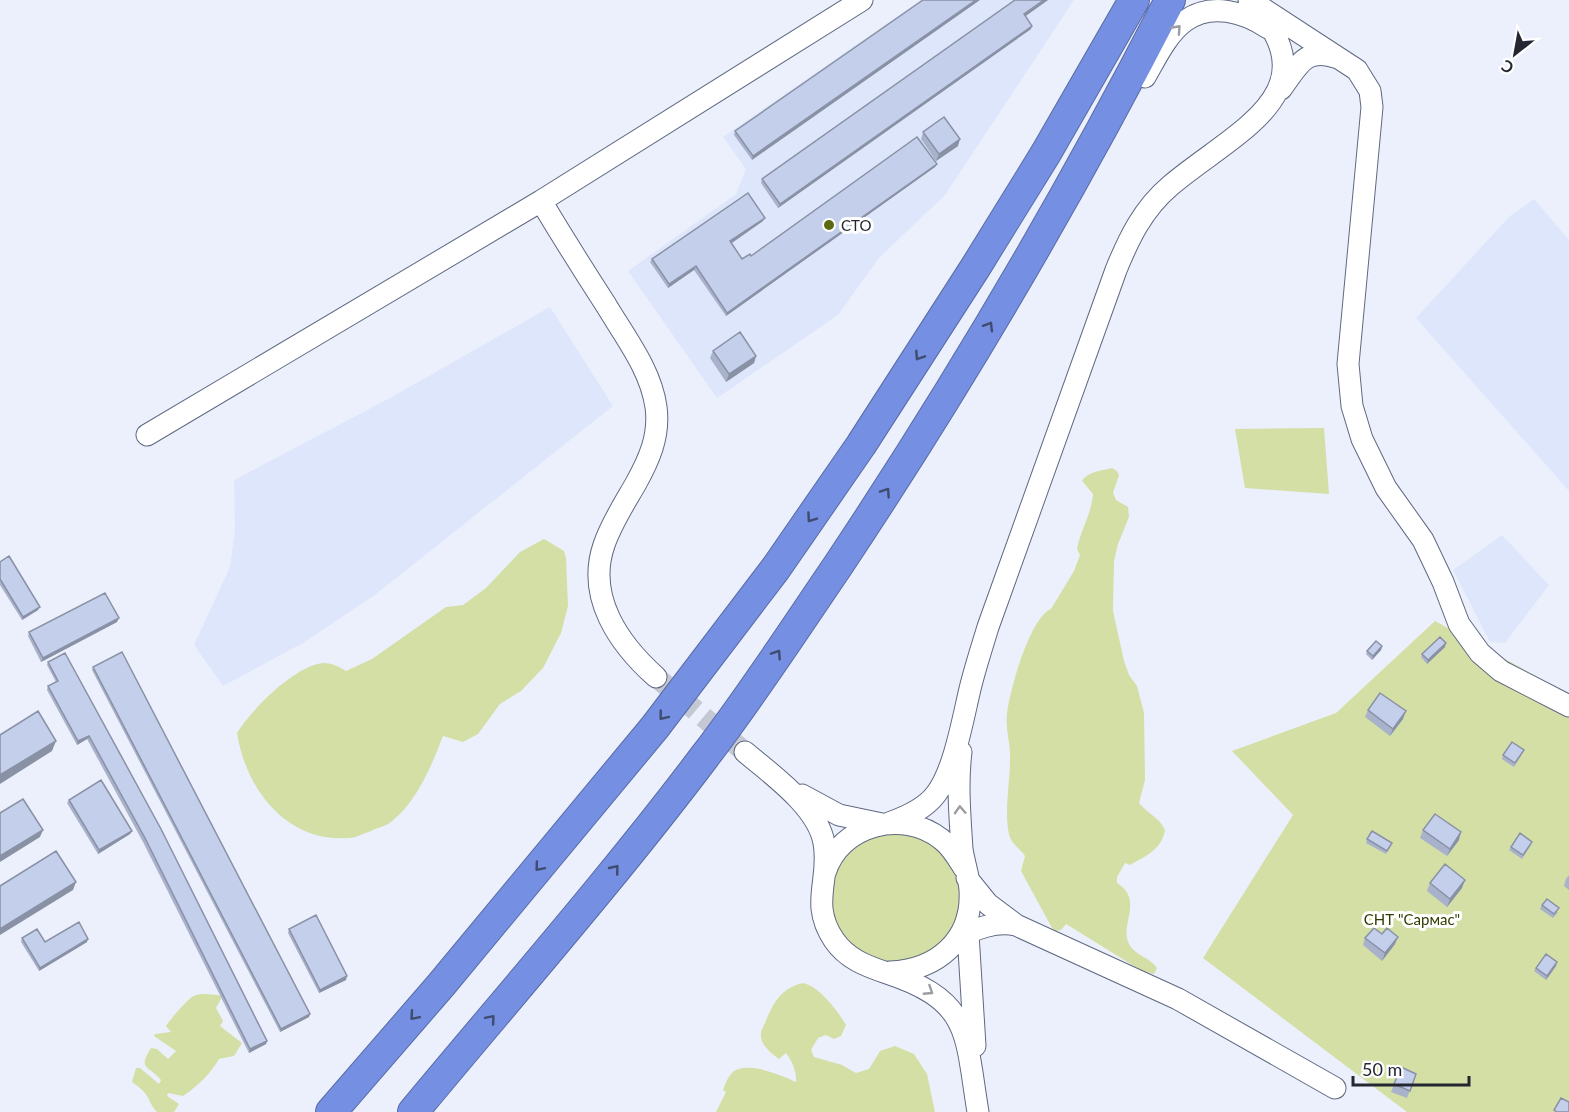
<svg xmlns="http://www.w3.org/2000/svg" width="1569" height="1112" viewBox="0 0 1569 1112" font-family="Lato,sans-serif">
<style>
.built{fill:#dee6fc}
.green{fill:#d3dfa5}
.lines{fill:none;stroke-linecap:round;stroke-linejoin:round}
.minor-tunnel{stroke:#c4c8d4;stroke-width:21;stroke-dasharray:21 10;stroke-linecap:butt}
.minor-casing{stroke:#5e6881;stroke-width:23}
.highway-casing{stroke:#596ba4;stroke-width:32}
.minor{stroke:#fff;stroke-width:21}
.highway{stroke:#758fe2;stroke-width:30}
.wall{fill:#a9b2cb}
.shaded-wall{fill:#8991a5}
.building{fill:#c4cfec;stroke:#8991a5;stroke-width:1.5}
.oneway{stroke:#9c9ea3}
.oneway2{stroke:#404b70}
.poi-dot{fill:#5d6910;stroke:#fff;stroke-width:2}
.labels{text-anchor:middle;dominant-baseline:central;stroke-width:6;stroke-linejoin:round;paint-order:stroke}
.poi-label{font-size:15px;fill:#242732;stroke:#fff;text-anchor:start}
.park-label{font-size:15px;fill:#343c00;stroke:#fff}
</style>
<rect width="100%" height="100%" fill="#ecf0fc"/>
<path class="built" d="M921,0H1074L945,195L879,258L838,315L717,398L628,271L736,194L746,169L723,137Z
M1534,199L1569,240V491L1416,318L1510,216Z
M550,307L613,406L376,594L303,643L223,686L194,645L230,567L235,530L234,480L390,398Z
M1502,535L1549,585L1505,643L1490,642L1453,570Z"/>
<path class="green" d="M1324,428L1329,494L1245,488L1235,429Z
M1112,468L1117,471L1119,475L1113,493L1116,500L1128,507L1129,517L1118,544L1114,561L1113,611L1124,661L1129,675L1137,686L1144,713L1145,780L1139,803C1148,814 1159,817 1165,830C1162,849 1146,856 1130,865L1125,863L1117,877V883C1146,901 1116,927 1131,947C1138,956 1150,958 1157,968L1154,974L1142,971L1066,924L1061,930L1056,931L1052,928L1021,871L1025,856C1020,848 1011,844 1009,834C1004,812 1010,782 1010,760C1011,744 1005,729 1007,714C1009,692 1030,617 1051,609L1074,571L1080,555L1077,549C1081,529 1091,515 1093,494L1082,481C1088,471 1102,471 1112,468Z
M544,539L564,551L566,558L568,606L561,633L543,668L521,691L500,704L478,734L463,742L443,736C432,765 415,806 388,824C383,827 376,828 371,831C364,833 356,838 349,838C287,843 246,790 237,733C252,709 295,665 324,663C333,663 339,667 346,671L372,659L446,607L463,605L486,588L520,552Z
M1435,621L1569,694V1112H1407L1203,958L1293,815L1232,751L1336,713Z
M830 898a65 65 0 1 1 130 0a65 65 0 1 1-130 0Z
M803,983C819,986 838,1011 846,1025L841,1036L834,1039L826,1035L818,1038L811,1050L814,1057L842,1065L856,1073L869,1069L880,1051L895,1046L914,1054L927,1074L935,1112H716L726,1092L723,1090C725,1084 728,1077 732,1073C745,1060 782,1075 796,1082C797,1072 792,1061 786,1053L779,1059C772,1054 762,1046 761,1037C760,1032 763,1027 765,1023C773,1003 781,988 803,983Z
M205,994L218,995L222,997L216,1008L223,1021L220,1026L242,1043L234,1056L219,1059C210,1074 198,1086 183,1096L168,1093L167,1096L179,1104L174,1112H157C151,1106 150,1100 145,1093C142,1089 137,1086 132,1082L136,1068H140L159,1084L161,1080C149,1065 137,1070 151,1048L157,1049L168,1059L176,1051L154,1036L155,1034L171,1032L166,1026C169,1021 189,997 194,996C198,994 201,994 205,994Z"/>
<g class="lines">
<path class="minor-tunnel" d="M656,677L745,752"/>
<g class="minor-casing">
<path id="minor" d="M1262,8L1357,70L1370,91L1372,107L1348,364L1352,406L1362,439L1386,488L1423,540L1443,582L1459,624L1480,653L1501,671L1569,706
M1145,77C1156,58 1167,34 1185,21C1211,2 1244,12 1268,28
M1281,89C1299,65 1305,46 1338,58
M541,201C562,236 584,271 606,305C625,337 651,370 656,407C660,436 649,460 635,485C624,504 611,524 604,545C586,597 619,644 656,677
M147,435L541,201L862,0
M745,752C771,774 818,807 824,843C831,880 809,903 834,940C847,959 866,966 887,973C972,1001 965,1034 978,1112
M802,795L839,815L882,824
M889,823C906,817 925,809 936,794C954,771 963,718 970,689C975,668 982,647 988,627L1116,270C1129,238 1143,209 1170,186C1233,132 1338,92 1249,0
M825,873C840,824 903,809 941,839C951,846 957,857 964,868
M967,878L988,904L1016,925L1178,999L1335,1088
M967,918L975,1046
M958,940C973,928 997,921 1016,925
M890,972C937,970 973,940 970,890C969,876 964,863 962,849C960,817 957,784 961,752"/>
</g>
<g class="highway-casing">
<path id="highway" d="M331,1112L441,985L655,727L776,568L861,445L975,268L1046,153L1134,0
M413,1112C511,994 613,878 705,756C752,695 794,630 837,567C959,384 1070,195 1170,0"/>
</g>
<use href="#minor" class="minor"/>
<use href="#highway" class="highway"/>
</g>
<path class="wall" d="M923,0L752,160L734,135L735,131Z
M1015,0H1048L1025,16L1031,29L778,208L761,183L762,179Z
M923,132L958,146L936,161L921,139Z
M937,164L935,167L726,316L694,270L668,288L650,262L652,259L763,221L731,243L742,259L751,256Z
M713,351L756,356L754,363L726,382L710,358Z
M0,562L38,610L22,620L0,585Z
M117,622L41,662L28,636L29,632Z
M1382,647L1381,650L1372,660L1366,654L1367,651Z
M1445,647L1427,664L1421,657L1422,654Z
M48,662L267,1041L266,1044L249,1053L143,842L87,739L77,745L47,690L48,686L56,682L47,665Z
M93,667L309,1017L280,1032L92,670Z
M1368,710L1403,719L1390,736L1365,717Z
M1524,750L1522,754L1514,767L1502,759L1503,755Z
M69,800L132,831L130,834L98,854L67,803Z
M1423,830L1459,840L1447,856L1420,838Z
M1367,839L1390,846L1386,854L1366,843Z
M1531,845L1522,859L1509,850L1511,847Z
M1569,875V890L1564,886L1566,879Z
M1430,883L1462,888L1447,907L1427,891Z
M1542,905L1558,912L1553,918L1540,909Z
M289,929L346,980L319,993L288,933Z
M22,938L45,942H87L39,971L21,942Z
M1365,938L1395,944L1382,961L1363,945Z
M1556,966L1546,980L1534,971L1536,968Z
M1401,1067L1416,1074L1407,1098L1391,1092Z"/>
<path class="shaded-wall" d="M976,0H980L752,160L753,156Z
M1044,0H1048L1023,18L1024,14Z
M1032,26L1031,29L778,208L780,204Z
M960,139L958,146L936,161L939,154Z
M937,164L935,167L726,316L727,313Z
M765,218L763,221L729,245L730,241Z
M696,266L694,270L668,288L669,284Z
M756,356L754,363L726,382L729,374Z
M40,607L38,610L22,620L23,617Z
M119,618L117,622L41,662L43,658Z
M1446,643L1445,647L1427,664L1428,660Z
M1382,646L1381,650L1372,660L1373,656Z
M1406,711L1403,719L1390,736L1393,729Z
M89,736L87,739L77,745L78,741Z
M56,741L52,751L0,784V775Z
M43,830L40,837L0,862V856Z
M132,831L130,834L98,854L99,850Z
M1461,832L1459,840L1447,856L1450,849Z
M1465,880L1462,888L1447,907L1450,899Z
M76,882L73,890L0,935V929Z
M1398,937L1395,944L1382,961L1385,953Z
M88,939L87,942L39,971L40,968Z
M1557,962L1556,966L1546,980L1547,976Z
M347,976L346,980L319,993L320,990Z
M310,1014L309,1017L280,1032L281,1029Z
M267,1041L266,1044L249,1053L250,1049Z"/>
<path class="building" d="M923,0H976L753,156L735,131Z
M1015,0H1044L1024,14L1032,26L780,204L762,179Z
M944,117L960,139L939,154L923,132Z
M917,137L937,164L727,313L696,266L669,284L652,259L748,193L765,218L730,241L742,259L750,254L751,256Z
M740,332L756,356L729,374L713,351Z
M9,556L40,607L23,617L0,579V562Z
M105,593L119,618L43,658L29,632Z
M1440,637L1446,643L1428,660L1422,654Z
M1376,641L1382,646L1373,656L1367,651Z
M122,652L310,1014L281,1029L93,667Z
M65,653L161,829L267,1041L250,1049L145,838L89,736L78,741L48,686L58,681L48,662Z
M1380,693L1406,711L1393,729L1368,710Z
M38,711L56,741L0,775V735Z
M1512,742L1524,750L1515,763L1503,755Z
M101,780L132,831L99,850L69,800Z
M23,799L43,830L0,856V813Z
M1435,814L1461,832L1450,849L1423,830Z
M1372,831L1392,843L1387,851L1367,839Z
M1520,833L1532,842L1523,855L1511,847Z
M56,851L76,882L0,929V886Z
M1445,864L1465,880L1450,899L1430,883Z
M1547,899L1559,908L1554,914L1542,905Z
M316,915L347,976L320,990L289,929Z
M79,922L88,939L40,968L22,938L37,929L45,942Z
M1374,928L1382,934L1387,928L1398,937L1385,953L1365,938Z
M1546,954L1557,962L1547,976L1536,968Z
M1401,1067L1416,1074L1410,1091L1394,1084Z
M1561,1098L1569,1102V1112H1557L1554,1110Z"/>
<defs><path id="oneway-chevron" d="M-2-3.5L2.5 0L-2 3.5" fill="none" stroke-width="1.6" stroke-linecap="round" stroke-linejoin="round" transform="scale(1.5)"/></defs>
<g class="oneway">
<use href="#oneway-chevron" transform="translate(1177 29) rotate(-48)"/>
<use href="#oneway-chevron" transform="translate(960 810) rotate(-93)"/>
<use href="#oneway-chevron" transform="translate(929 991) rotate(33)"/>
</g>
<g class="oneway2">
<use href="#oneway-chevron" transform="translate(989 326) rotate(-59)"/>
<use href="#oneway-chevron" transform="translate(919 356) rotate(123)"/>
<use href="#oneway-chevron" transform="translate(886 492) rotate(-56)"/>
<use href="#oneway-chevron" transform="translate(811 518) rotate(125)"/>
<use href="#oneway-chevron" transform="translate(777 654) rotate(-56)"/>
<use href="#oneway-chevron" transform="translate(663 716) rotate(128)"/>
<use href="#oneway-chevron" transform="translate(539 867) rotate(130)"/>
<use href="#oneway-chevron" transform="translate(615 869) rotate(-51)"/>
<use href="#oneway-chevron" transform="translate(414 1016) rotate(131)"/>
<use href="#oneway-chevron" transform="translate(491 1019) rotate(-50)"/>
</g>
<circle class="poi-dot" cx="829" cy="225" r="6"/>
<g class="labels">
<g class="poi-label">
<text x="841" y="225">СТО</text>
</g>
<g class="park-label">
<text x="1412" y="919">СНТ "Сармас"</text>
</g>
</g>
<g transform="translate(1515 54) rotate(211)" stroke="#ffffff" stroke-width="4.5" paint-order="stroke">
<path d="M0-4.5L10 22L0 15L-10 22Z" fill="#242732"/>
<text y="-9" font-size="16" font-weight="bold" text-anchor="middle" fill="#242732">С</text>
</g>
<path d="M1353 1076v9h116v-9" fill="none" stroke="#242732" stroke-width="3"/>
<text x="1362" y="1076" font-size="18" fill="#242732" stroke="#ffffff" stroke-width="4.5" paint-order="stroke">50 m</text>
</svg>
